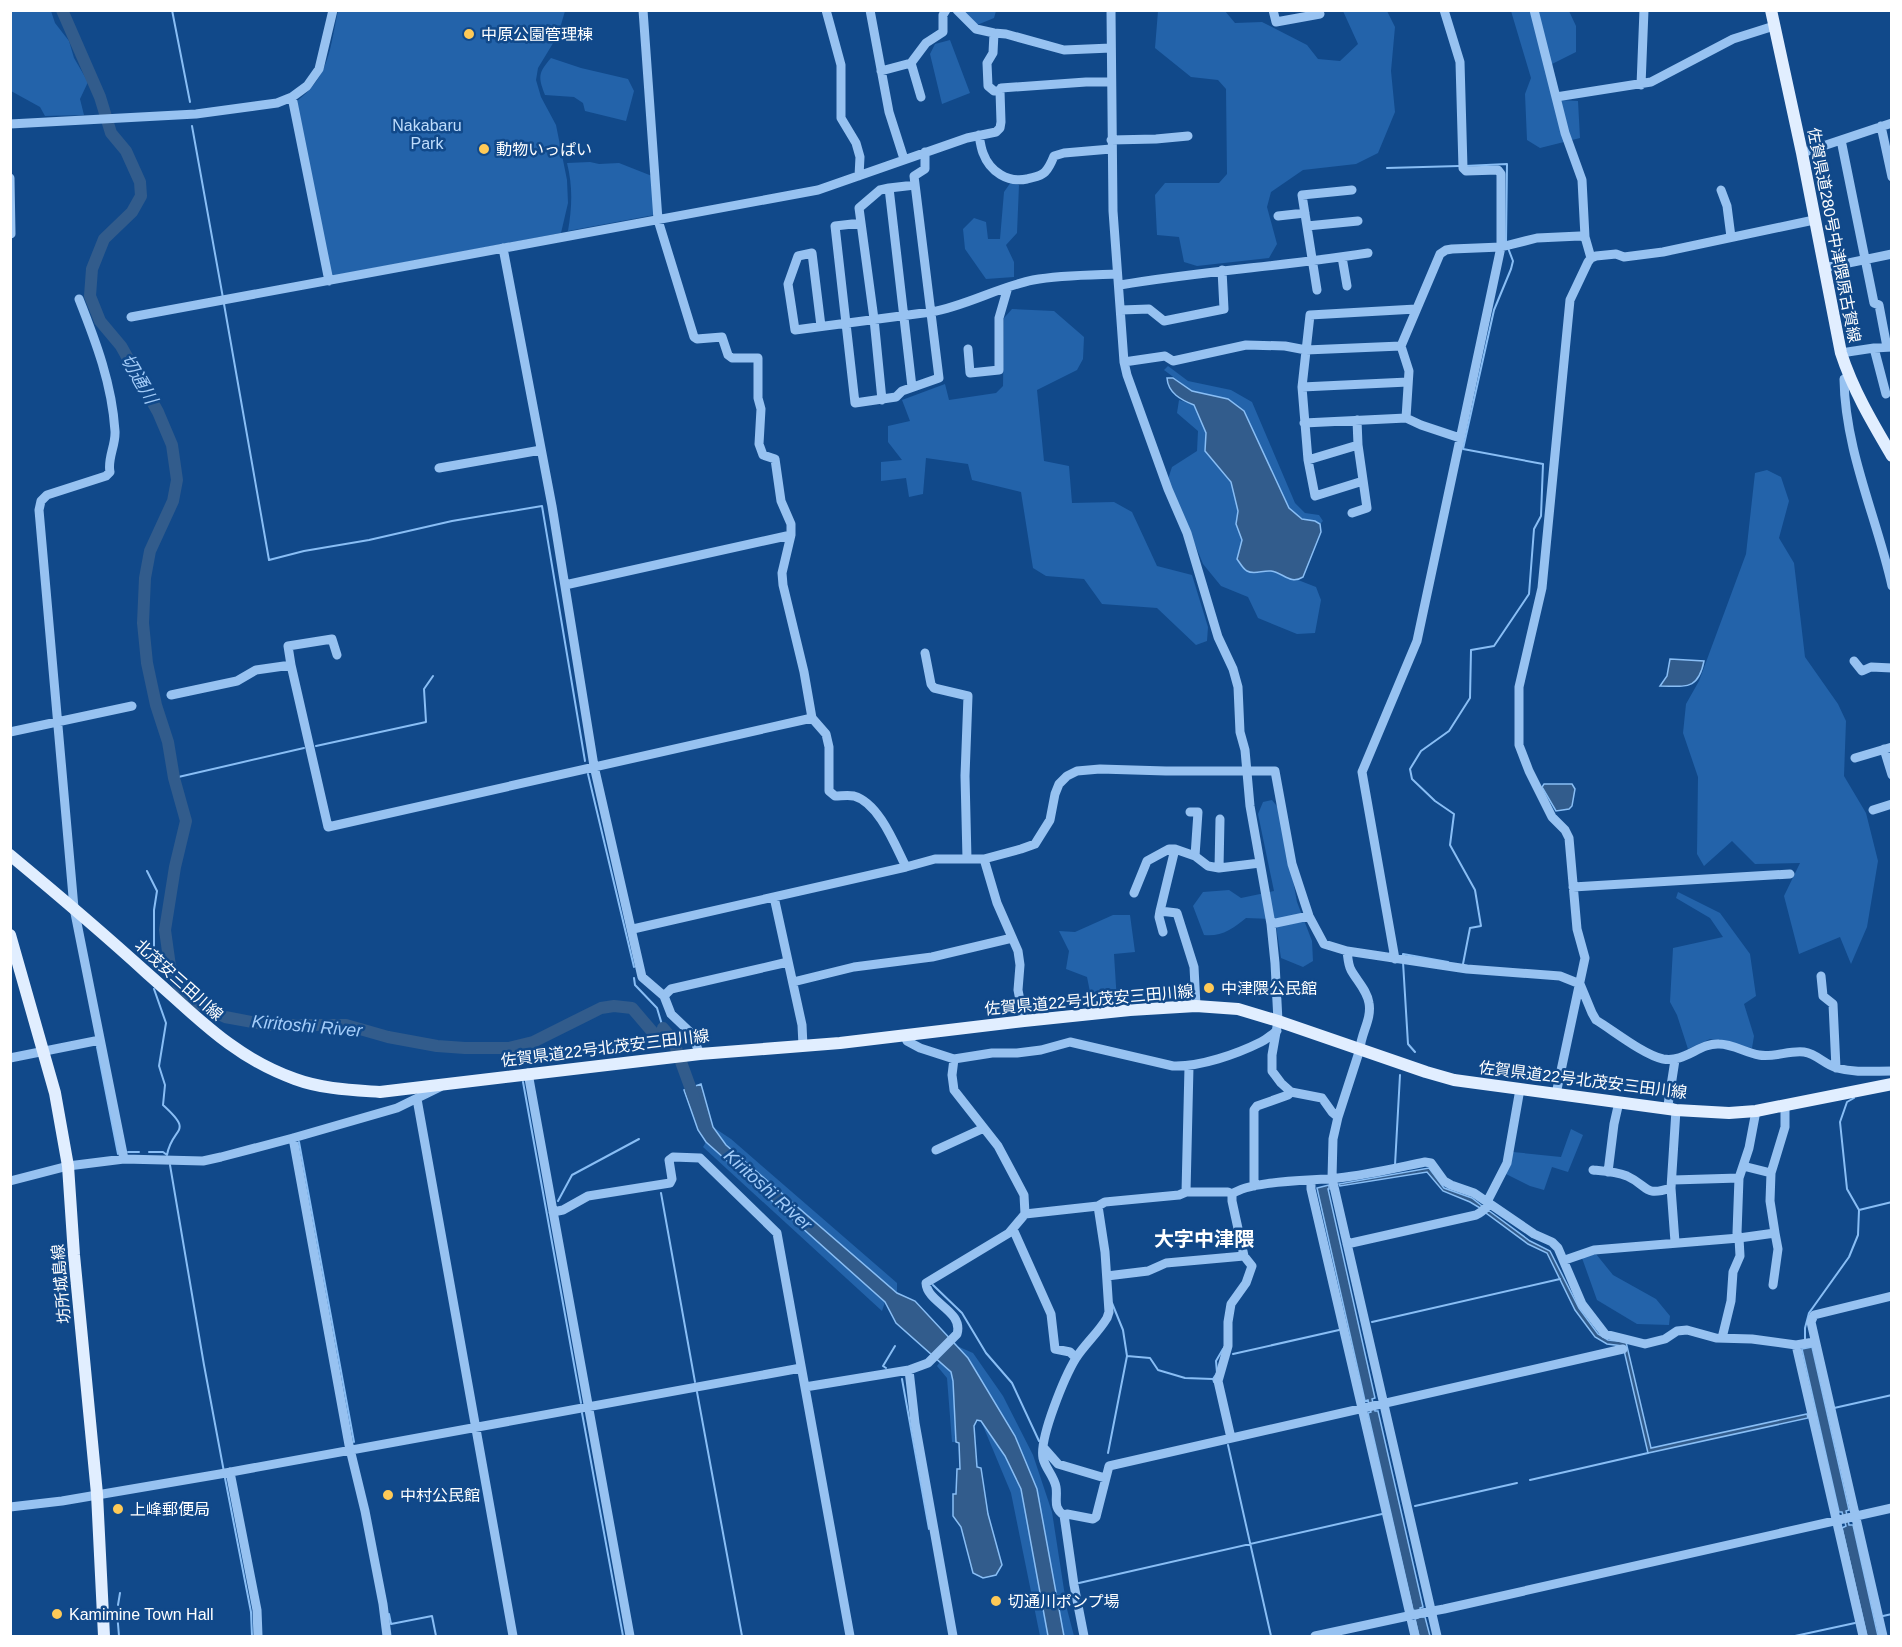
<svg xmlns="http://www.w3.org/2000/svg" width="1902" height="1647" viewBox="0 0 1902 1647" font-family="Arial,'Noto Sans JP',sans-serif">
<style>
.green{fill:#2363aa}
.water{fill:#325c8c;stroke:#89bef5;stroke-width:1.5}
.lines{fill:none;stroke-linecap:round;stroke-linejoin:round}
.stream{stroke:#89bef5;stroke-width:2}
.river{stroke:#325c8c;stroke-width:12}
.minor{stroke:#97c2f1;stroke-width:9}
.major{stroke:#e1eeff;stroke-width:12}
.poi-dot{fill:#ffca57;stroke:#11498a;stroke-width:2}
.labels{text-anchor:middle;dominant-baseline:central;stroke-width:5;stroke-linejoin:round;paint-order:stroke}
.poi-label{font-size:16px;fill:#fff;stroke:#11498a;text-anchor:start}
.park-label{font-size:16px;fill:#bedcfc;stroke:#11498a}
.street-label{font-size:16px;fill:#fff;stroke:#11498a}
.water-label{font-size:18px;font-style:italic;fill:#a3ccf9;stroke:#11498a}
.quarter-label{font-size:20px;font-weight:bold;fill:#fff;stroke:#11498a}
</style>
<rect width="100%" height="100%" fill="#11498a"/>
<path class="green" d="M10,11H51L55,23L69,41L74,58L88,82L80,99L84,115L45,116L40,107L11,91Z
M338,11H565L558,35L538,68L536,80L541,97L556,125L567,180L568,203L561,233L326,277L297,101C330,76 330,47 338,11Z
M962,11H996L994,18L977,25Z
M1158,11H1225L1235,23L1262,22L1307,45L1318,59L1340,61L1358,44L1343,11H1387L1395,27L1391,71L1395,112L1378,153L1356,164L1303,170L1271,192L1267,207L1277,244L1269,258L1197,266L1184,262L1179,237L1157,235L1155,195L1165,183H1219L1227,174L1226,89L1218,80L1191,77L1155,48Z
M1511,11H1569L1576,26V52L1550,65L1559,100L1578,101L1580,138L1540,148L1527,140L1525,94L1531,78Z
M950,40L970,93L942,104L930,54L935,44Z
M551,58L581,68L628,79L634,91L626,121L585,111L583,103L574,97L545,95C538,77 538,73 551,58Z
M590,162L599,164L619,163L652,176L654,215L568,231C572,207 573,187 567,163Z
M1011,182L1019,185L1017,233L1006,245L1014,262V277L986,279L965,249L963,229L974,218L986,222L988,239H1000L1004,192Z
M1012,309L1054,311L1084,337L1083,359L1077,370L1037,390L1044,461L1069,466L1072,503L1114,502L1132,512L1157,566L1192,575L1208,627L1207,641L1196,645L1157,608L1102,604L1084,579L1046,576L1033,568L1021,492L972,480L968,464L926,458L923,494L909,497L906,478L881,481V462L902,460L888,442V426L910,421L902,400L945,384L949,400L996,393L1003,386L1004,318Z
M1168,366L1188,381L1231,390L1252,402L1295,503L1305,513L1319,515L1323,521L1320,524L1315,521L1302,519L1289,508L1244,411L1228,399L1192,391L1164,370Z
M1179,400L1194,405L1206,433L1205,451L1231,482L1238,511L1236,524L1256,573L1272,571L1289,579L1298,580L1316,587L1321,600L1315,633L1297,634L1258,618L1248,597L1221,586L1203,564L1168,479L1172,467L1197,451L1198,431L1177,413Z
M1767,470L1781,477L1789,501L1779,538L1794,563L1805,657L1838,704L1846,721L1844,776L1866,813L1878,861L1867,927L1851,964L1840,937L1799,954L1784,896L1800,863L1755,864L1732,841L1704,866L1697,854L1698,777L1683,733L1686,704L1699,681L1746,554L1755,473Z
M1272,800L1280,810L1297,902L1312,941L1313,961L1303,967L1281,958L1275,919L1246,918C1233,929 1221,937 1204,935L1193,906L1203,892L1229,890L1241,898L1274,891L1258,814L1263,802Z
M1678,892L1720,913L1750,954L1756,996L1744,1004L1754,1036L1752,1048L1710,1039L1688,1049L1677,1015L1670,1002L1673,948L1723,937L1710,918L1676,898Z
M1113,915H1130L1135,952L1114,954L1117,1002L1093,1007L1087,977L1066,969L1069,951L1059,931L1075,932Z
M713,1127L731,1139L897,1283V1293L726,1145Z
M1571,1129L1583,1135L1568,1172L1552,1167L1544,1190L1530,1186L1506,1174L1513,1152L1561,1157Z
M706,1142L885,1302L882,1311L703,1147Z
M1596,1254L1613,1275L1656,1299L1670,1316L1669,1325L1637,1324L1597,1300L1582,1258Z
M957,1346L973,1353L1003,1396L1033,1455L1052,1512L1067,1609L1074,1636H1064L1037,1489L969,1358Z
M940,1362L951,1372L953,1381L956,1442H952L947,1378L937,1366Z
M981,1421L1005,1456L1021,1489L1048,1636H1040L1011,1493Z"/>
<path class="water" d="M1167,378H1173L1192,391L1228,399L1244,411L1289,508L1302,519L1315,521L1320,524L1321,532L1303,577C1290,585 1284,573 1271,571C1263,570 1254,575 1247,571C1243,569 1240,563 1237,559L1242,540L1236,524L1238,511L1231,482L1205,451L1206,433L1194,405C1181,400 1168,393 1167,378Z
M1670,659L1704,661C1698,691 1685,686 1660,686L1667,676Z
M1544,784H1572L1575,789L1572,806L1569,809L1556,811L1542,787Z
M701,1084L713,1127L726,1145L897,1293L915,1301L968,1358L1015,1436L1037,1489L1064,1636H1048L1021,1489L1005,1456L981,1421L977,1420L974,1426L977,1467L981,1468L988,1514L1002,1565L996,1575L983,1578L973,1573L961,1527L953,1516V1494H956L957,1469H960L959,1443L956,1442L953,1381L951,1372L896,1323L885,1302L706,1142L698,1130L684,1090Z
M1429,1168L1444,1188L1472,1198L1482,1206L1480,1208L1470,1202L1443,1191L1427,1172L1340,1186L1339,1184Z
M1329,1185V1189H1328L1375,1398L1372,1399L1375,1411H1378L1423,1607L1420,1608L1422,1617H1425L1430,1636H1419L1415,1619L1418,1618L1417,1611L1413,1610L1368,1413L1371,1412L1368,1400L1365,1401L1317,1188Z
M1488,1210L1530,1241L1550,1251L1579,1308L1598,1334L1608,1340L1626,1342L1651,1448L1807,1414L1808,1418L1648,1453L1623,1346L1607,1344L1595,1337L1575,1310L1547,1253L1528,1244L1486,1213Z
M1812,1347L1849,1510L1846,1511L1849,1525H1853L1878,1636H1867L1842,1528L1846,1526L1842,1512H1839L1802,1349Z"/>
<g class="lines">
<path class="stream" d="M172,10L190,102
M192,126L223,298
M1465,166L1507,164L1506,242
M1387,168L1459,166
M224,304L269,560L304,551L369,540L452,521L542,506L585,761
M316,746L426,722L424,689L433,676
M588,774L634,967
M174,778L304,748
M147,871L157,891L154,910V960L155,967
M1403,957V954L1448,962
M1403,962L1408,1044L1415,1052
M1463,964L1470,928L1481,926L1475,890L1450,845L1454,814L1435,801L1412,779L1410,769L1421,751L1449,731L1470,698L1471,650L1494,646L1529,594L1534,529L1541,516L1543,464L1463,449L1494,310L1511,269L1513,261L1508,248
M634,978L635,985L657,1008L663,1028
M97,1047L118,1154
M523,1082L581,1403
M299,1142L354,1442
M128,1152H139
M149,1152H163L167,1155C172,1126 195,1134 163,1105L165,1085L159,1066L166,1023L154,989
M170,1165L204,1365L224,1472
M1395,1165L1400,1075
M661,1193L695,1382
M558,1201L572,1175L639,1139
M1859,1210L1892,1202
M933,1285L962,1313L986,1353L1012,1383L1039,1441
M1112,1303L1123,1330L1127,1356L1150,1358L1158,1370L1185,1378L1213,1379L1214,1382
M1372,1322L1560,1279
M1805,1341V1328L1809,1313L1849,1257L1858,1235L1859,1210L1847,1189L1840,1122L1847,1102L1854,1098
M1233,1354L1339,1330
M886,1368L883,1366L895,1346
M902,1379L929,1529
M1213,1379L1217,1373L1216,1361L1223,1349
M697,1392L742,1636
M1834,1408L1892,1395
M582,1413L623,1636
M1228,1445L1271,1636
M1108,1453L1127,1356
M225,1478L251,1612L252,1636
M1530,1480L1648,1453
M1415,1506L1517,1483
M1079,1583L1382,1514
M118,1605L120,1593
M117,1612L119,1636
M389,1614L391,1624L432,1616L436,1636
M1883,1616L1892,1614
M1795,1636L1855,1623"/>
<path class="river" d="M62,10L100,97L111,133L126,151L140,182L141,196L132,212L104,239L92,269L90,296L100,321L121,346L158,412L172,445L177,480L173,501L150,551L145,578L143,623L147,663L156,705L168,742L174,778L186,821L175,867L165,930L170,966L180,988L199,1004L225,1017L268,1025H346L388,1037L437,1046L465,1048H509L533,1042L601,1008L614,1006L632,1008L662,1043L663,1028L673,1040L696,1103"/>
<path class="minor" d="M643,10L658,220L694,337L697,339L722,337L728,355L732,358H758V398L761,409L759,444L763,455L775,459L781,501L791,524V535L782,573L783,585L804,672L812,718L826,734L829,747V791L835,796C841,796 848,795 854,796C879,803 895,845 906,867
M826,10L841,65V118L856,143L860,157L859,176
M870,10L889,112L904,159
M957,10L976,29L994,33L1006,34L1064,50L1111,48
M1111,10L1113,211L1124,362L1127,375L1168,489L1187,533L1218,637L1233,669L1238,687L1240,732L1245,750L1250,806L1271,924L1275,963L1278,1021L1272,1055V1071L1281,1083L1291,1092L1322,1098L1332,1112L1338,1117
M1273,10L1276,22L1320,14
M1534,10L1565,133L1582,180L1585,237L1591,258
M994,33L993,53L987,63L988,86L994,91H1000
M911,63L921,97
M881,71L911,63L926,43L943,32V15L946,10
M1641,85L1644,10
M292,97L329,281
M1556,97L1651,82L1733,39L1774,26
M10,124L196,114L277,103L292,97L307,86L319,69L333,10
M1881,126L1892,177
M979,135C980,141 981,148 983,153C990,172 1008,183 1027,179C1033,177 1040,177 1045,172C1049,168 1052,161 1054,156L1064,153L1111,149
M1111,140L1156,139L1188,136
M1841,140L1874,303L1879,305L1887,347
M1802,153L1892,123
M10,178L11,234
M1721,190L1727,206L1731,237
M1278,216L1305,213
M861,223L835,226L855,403L896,397L902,391L939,378L914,176L925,169V152
M1307,226L1358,221
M503,248L552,506L594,766L642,977L664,996L671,1014L691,1033L700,1054
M1342,257L1347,286
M1824,268L1892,254
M1120,285C1202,271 1285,266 1368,253
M1317,290L1302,195L1352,190
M79,299C96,342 112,384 115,431C116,445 107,459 110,472L106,476L47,495L41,501L39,510L74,908L124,1159
M1121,310L1149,309L1164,321L1224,309L1222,270
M131,317L818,190L967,138L996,132L1000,128L1001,122L1000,91L1001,88L1086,82H1111
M821,326L812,253L798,256L788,284L795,330L931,312C966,306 998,287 1033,280C1060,275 1089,275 1117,274
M1874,348L1886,394
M968,349L970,373L999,370V318L1008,287
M1841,353L1874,348L1892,347
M1124,362L1165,356L1173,361L1246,345L1285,346L1306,350L1401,346
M1848,377L1844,379C1845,451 1877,518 1892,586
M912,387L889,188L915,185
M1302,387L1408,382
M882,400L874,319L859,208L880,190L889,188
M1406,418L1409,371L1401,346L1440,254L1446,250L1452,249L1501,247L1537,238L1580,236L1585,237
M1304,423L1406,418L1421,425L1460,438
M1308,460L1358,445
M439,468L541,450
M1363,481L1315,496L1308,460L1302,387L1310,315L1416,309
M1352,513L1367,508L1358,445L1357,420
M565,585L791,535
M925,653L931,684L934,688L968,696L965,776L967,859
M337,655L332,639L288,646L291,665L328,827L812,718
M1854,661L1862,671L1871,667L1892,668
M171,695L237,681L256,670L291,665
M10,732L132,706
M1884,749L1892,775
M1855,758L1892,747
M1873,810L1892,804
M1190,812H1198L1195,856
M984,859L997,903L1018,951L1020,965L1018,990L1024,1021
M1219,868L1220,819
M1573,887L1790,874
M1134,893L1147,861L1169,849H1175
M774,897L802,1025L803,1046
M1160,911L1159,917L1163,932
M1271,924L1309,916
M633,929L906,867L935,859H984L1021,849L1035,844L1050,820L1055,794L1059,784L1067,776L1077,771L1100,769L1166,771H1275L1292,864L1309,916L1324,944L1347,951
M1395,959L1362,772L1417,641L1501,247V174L1498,170L1466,171L1463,168L1460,62L1444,10
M1821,976L1823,996L1833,1004L1836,1068
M793,982L854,967L932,957L1008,939L1011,936
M664,996L671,989L788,962
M1196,1006L1194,967L1177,913L1160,911L1175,849L1195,856L1208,866L1219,868L1260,863
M905,1036L907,1041L920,1048L954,1059L992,1053H1017L1041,1050L1070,1042L1173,1066C1200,1067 1237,1054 1261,1042C1267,1039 1272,1034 1277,1031
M10,1058L100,1040
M1675,1060L1668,1105L1676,1110L1671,1188L1675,1242
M528,1073L630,1636
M1556,1094L1585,958L1577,929L1569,838L1565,830L1552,817L1529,771L1519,745V687L1542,588L1570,300L1588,262L1591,258L1596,256L1616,254L1624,257L1663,252L1814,220
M417,1099L513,1636
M293,1138L349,1445L365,1511L383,1604L387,1636
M936,1150L984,1128
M1743,1166L1771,1173
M1593,1170C1603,1171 1617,1172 1627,1176C1649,1186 1643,1197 1671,1188
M1608,1172L1614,1124L1619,1102
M1311,1180V1189L1415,1636
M1673,1180L1739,1178
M10,1181L68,1166L124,1159L203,1161L221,1157L293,1138L397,1108L440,1087
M1254,1186V1110L1257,1106L1288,1095L1291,1092
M1186,1192L1189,1067
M1232,1194C1252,1180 1311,1181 1338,1178C1367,1175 1396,1168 1425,1162L1431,1163L1444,1181L1451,1185L1474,1193L1534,1234L1552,1242L1558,1248L1582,1304L1605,1334L1645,1344L1665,1339L1677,1331L1687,1330L1716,1338L1752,1339L1796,1345L1814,1342
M1098,1206L1105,1252L1109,1312L1107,1318C1098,1333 1085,1344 1076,1358C1065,1376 1039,1438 1043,1458C1045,1468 1054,1476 1056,1487C1058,1498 1052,1508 1064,1515L1067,1514L1093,1519L1096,1517L1109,1466L1623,1349
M553,1212L563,1210L588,1196L670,1183L672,1179L669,1160L673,1157L700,1158L777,1233L850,1636
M1025,1214L1098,1206L1105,1202L1179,1195L1186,1192H1228L1232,1194
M1013,1229L1051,1314L1055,1349L1070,1352L1076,1358
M1347,1244L1476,1215C1484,1211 1488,1207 1489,1198L1507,1163L1520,1089
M1565,1260L1594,1250L1739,1238L1775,1233L1770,1201L1771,1173L1785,1127V1106
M1107,1276L1148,1271L1166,1263L1244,1256
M1773,1285L1778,1249L1775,1233
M1722,1338L1731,1301L1733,1272L1740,1256L1739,1238L1737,1233L1739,1178L1749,1148L1756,1111
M1796,1345L1863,1636
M909,1370L915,1423L953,1636
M805,1387L909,1370L928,1363L957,1334C964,1311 927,1303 926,1283L1009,1233L1025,1214L1024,1195L998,1146L954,1090L952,1075L954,1059
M1231,1438L1218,1381L1228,1346V1322L1231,1304L1246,1283L1252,1266L1244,1256L1232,1201V1194
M1043,1447L1058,1464L1105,1478
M230,1472L257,1610L258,1636
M10,1507L62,1501L220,1474L801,1368
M1064,1515L1074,1585L1084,1636
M1315,1636L1422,1613L1444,1609L1892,1508
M1437,1636L1332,1178L1333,1139L1338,1117L1360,1049C1361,1033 1372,1019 1369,1003C1367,990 1357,981 1351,970C1348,964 1348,958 1347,951L1467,969L1560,976L1580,984L1592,1013L1596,1020C1614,1031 1644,1055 1663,1059C1685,1063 1699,1043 1719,1044C1733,1044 1746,1053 1759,1055C1773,1058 1790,1050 1804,1052C1817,1054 1824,1064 1837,1068C1855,1073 1873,1071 1892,1071
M1883,1636L1811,1322L1814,1315L1892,1296"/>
<path class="major" d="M1771,10L1802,153L1841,353C1853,390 1872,422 1892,456
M10,855C57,894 103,933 148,974C196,1016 233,1057 295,1079C322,1089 352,1090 380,1092L700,1054L840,1043L1024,1021L1130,1010L1196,1006L1238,1009L1278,1021L1426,1072L1454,1080L1676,1110L1729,1113L1756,1111L1892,1084
M10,935L55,1093L68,1166L74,1255L97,1494L104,1636"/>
</g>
<g class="poi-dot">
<circle cx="469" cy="34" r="6"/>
<circle cx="484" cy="149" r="6"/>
<circle cx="1209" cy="988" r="6"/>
<circle cx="388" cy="1495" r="6"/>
<circle cx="118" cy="1509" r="6"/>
<circle cx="996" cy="1601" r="6"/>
<circle cx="57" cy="1614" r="6"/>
</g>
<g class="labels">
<g class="poi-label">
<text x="481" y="34">中原公園管理棟</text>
<text x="496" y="149">動物いっぱい</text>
<text x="1221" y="988">中津隈公民館</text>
<text x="400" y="1495">中村公民館</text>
<text x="130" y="1509">上峰郵便局</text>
<text x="1008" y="1601">切通川ポンプ場</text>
<text x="69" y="1614">Kamimine Town Hall</text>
</g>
<g class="park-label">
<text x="427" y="125">Nakabaru<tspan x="427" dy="18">Park</tspan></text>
</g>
<g class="street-label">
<text transform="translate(1834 235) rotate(79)">佐賀県道280号中津隈原古賀線</text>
<text transform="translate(179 980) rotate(42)">北茂安三田川線</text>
<text transform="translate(1089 1000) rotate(-5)">佐賀県道22号北茂安三田川線</text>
<text transform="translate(605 1048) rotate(-7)">佐賀県道22号北茂安三田川線</text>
<text transform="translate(1583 1080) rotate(7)">佐賀県道22号北茂安三田川線</text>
<text transform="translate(61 1284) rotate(-95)">坊所城島線</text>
</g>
<g class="water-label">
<text transform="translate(139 379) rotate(60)">切通川</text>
<text transform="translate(307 1026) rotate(5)">Kiritoshi River</text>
<text transform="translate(768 1190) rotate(42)">Kiritoshi River</text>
</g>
<g class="quarter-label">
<text x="1204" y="1239">大字中津隈</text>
</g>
</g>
<rect width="1902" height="1647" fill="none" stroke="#ffffff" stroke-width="24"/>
</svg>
